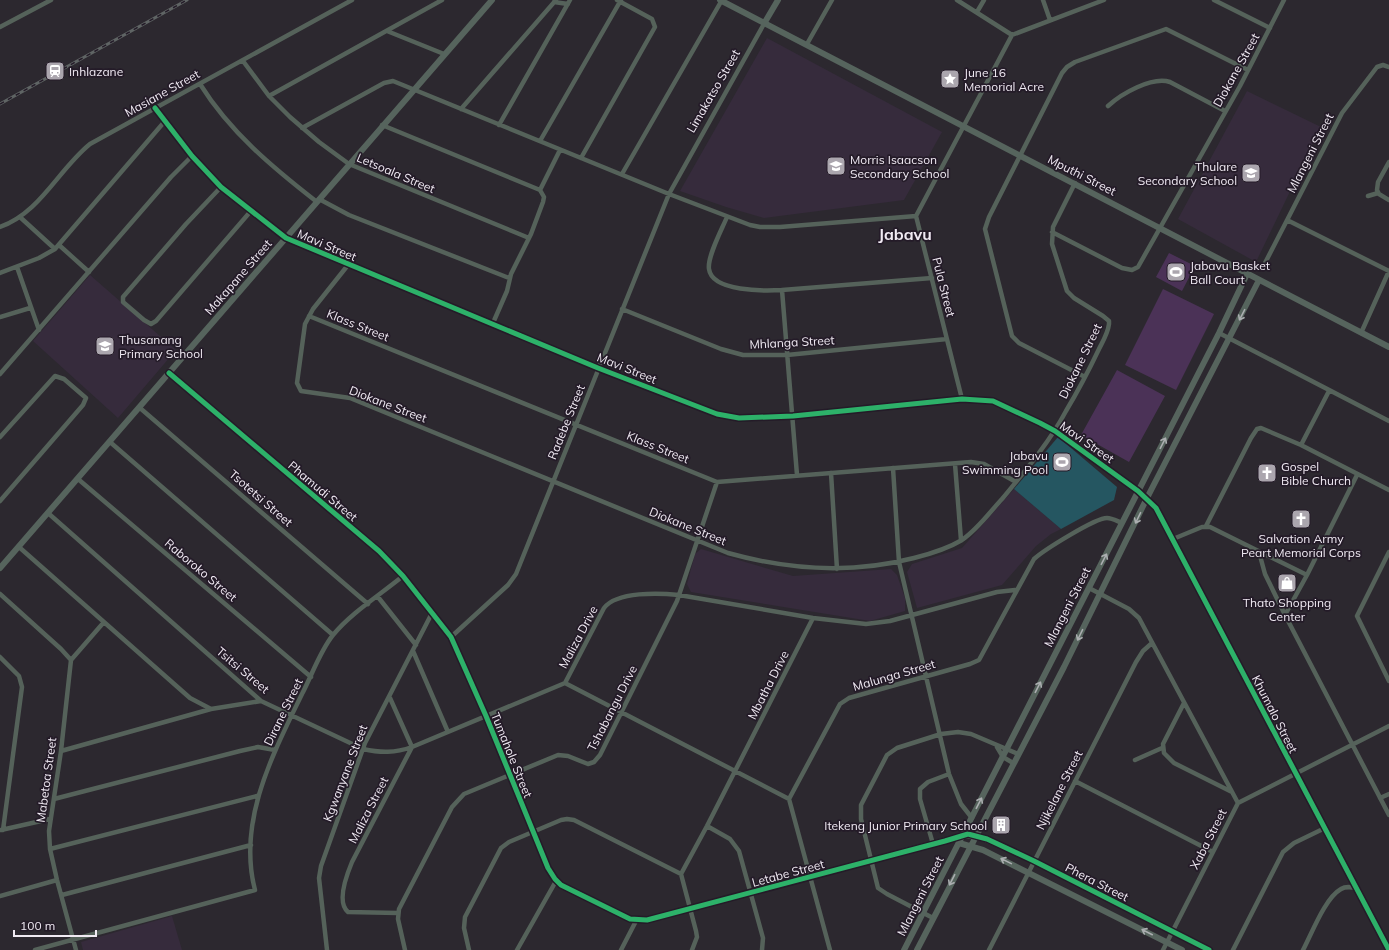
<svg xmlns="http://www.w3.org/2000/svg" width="1389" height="950" viewBox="0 0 1389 950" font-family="Mulish,sans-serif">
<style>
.built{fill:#362b3c}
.green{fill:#4b3257}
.water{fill:#255661}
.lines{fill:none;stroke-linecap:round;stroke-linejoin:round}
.street{stroke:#55625a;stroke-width:4.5}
.secondary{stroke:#56645d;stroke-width:6}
.rail-casing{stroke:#5f6464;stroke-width:3}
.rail{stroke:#241b28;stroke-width:1.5;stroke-dasharray:4.5;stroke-linecap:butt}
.cycleway-casing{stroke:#241b28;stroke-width:8}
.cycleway{stroke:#2db169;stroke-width:5}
.oneway{stroke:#abaeb0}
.labels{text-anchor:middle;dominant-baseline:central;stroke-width:3.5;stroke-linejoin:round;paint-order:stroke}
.street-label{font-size:12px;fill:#f0eaf3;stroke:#241b28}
.poi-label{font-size:12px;fill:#f0eaf3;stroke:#241b28;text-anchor:start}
.district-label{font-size:16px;font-weight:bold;fill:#f0eaf3;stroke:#241b28}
</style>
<rect width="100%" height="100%" fill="#2c282f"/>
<path class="built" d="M767,38L942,132L904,200L764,218L726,207L680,191Z
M1247,91L1321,127L1256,262L1178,219Z
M90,275L176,350L118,418L33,341Z
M1014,489L1061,529L1051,534L1036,546L1002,585L917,608L907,572L912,564L962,548Z
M701,549L793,576L891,569L897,575L905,598V611L870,621L691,592L687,584L695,554Z
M172,916L182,950H83L81,942Z"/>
<path class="green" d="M1169,253L1195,266L1182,291L1156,277Z
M1163,289L1214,314L1176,390L1125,365Z
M1117,370L1165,396L1129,462L1081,435Z"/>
<path class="water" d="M1058,437L1117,487L1114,500L1061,529L1014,489Z"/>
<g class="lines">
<path class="street" d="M957,0L1012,35
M1043,0L1050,20
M1214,0L1270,28
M554,2L568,4
M977,12L984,0
M0,27L51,0
M387,31L444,54
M807,44L832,0
M243,61L269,96L290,117L319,142L349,164L529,238
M200,84C230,132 272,167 317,202
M269,96L442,0
M1108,106C1121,94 1152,76 1170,82L1225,111
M155,108L192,156L221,187L286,238L598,368L717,414L739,418L793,416L962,399L993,401L1040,423L1055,431L1138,491L1156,508L1389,950
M461,109L556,0
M382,125L540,190
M499,125L570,0
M302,128L384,83L393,81L669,194L750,225L760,227H780L916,216
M540,141L621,0
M581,158L655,27L652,19L617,0
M1389,162L1378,182L1377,190L1379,194L1389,200
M622,174L722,0
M221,187L186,224L123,297V302L144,320L151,324L156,321L250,212
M1368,196L1378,193
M319,199L349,215L509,278
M727,217C722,229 707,257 709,269C712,292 765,291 782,290L932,278
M21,218L55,249
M1287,220L1389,271
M0,227C40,213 58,170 90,144L352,0
M1052,232L1122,268L1132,270L1138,267L1240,86L1284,0
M59,245L89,272
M348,265L313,309L305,324L297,383L301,391L350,398L728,553C789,570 852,574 914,558C930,554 947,549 962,540C978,529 989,513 1002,499C1025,471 1049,443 1066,411C1078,391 1089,370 1099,349C1103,341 1108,333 1109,324V321L1103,316L1074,298L1067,291L1052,244L1053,227L1075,183
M1264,265L1342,113L1377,67L1383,65L1389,67
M17,267L39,330
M0,273L39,258L55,249L165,121
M782,290L797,475
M622,309L721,349L743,355H787L947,339
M309,316L717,482L971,462L984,464L1016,482
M0,317L30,308
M493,323L507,291L511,274L531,234L543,202L544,197L540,190L560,150
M1219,333L1389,421
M1361,333L1389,271
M169,373L379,551L403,576L451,637L486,716L548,868L555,879L561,885L630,919L647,920L963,835
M0,374L171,177L192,156
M1085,377L1019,343L1012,336L985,229L989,217L1062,73L1067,67L1075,62L1166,29L1248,70
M962,399L916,216L1012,35L1104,0
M140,408L368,604
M0,437L55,376L64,379L86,398L83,405L0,501
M110,442L333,635
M1301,445L1329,391
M955,464L961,540
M893,468L899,562L949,774L961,804L972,818
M831,473L837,569
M78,479L311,677
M48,513L261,701L363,749C381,753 395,753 412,747L565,683L604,608C617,591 660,593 679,595L813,618L866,624L890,621L997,592L1015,590
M1206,526L1251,438L1257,429L1261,428L1301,445L1389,490
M1173,539L1202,527H1210L1307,575
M19,547L190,698L211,709
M1259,552L1265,574L1285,615L1389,815
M1389,552L1357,616L1389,681
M1089,588L1129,609L1139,618L1238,803
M0,594L61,649L71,660
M378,597L416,645
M1285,615L1307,575L1357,475
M451,637L508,585L516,574L669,194L765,22
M413,651L448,732
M0,657L19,676L22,687L3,830
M565,683L789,799
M390,698L412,747
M1184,703L1163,744L1164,753L1174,763L1232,792
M997,747L1003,757L1013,763
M61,751L211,709L261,701
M1135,760L1162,748
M1075,781L1213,852
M1380,798L1389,794
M54,799L240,751L258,747L275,750
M707,826L730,839L739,851L763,938L762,950
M1,830L50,819
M933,844L920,799V789L928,782L949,774
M50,849L257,796
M62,895L251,845
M0,896L57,880
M398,913L348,912C336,902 347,874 352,862L412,747
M933,918L887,894L878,888L861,819V805L887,755L897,748L941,734L958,732L971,734L1018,754
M35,950L255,890C237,821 273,754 302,694C312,675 320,651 333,635C351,613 381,594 403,576
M76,950L57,880L50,849L49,831L61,751L71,660L104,622
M327,950L319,878L321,866L365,743L432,613
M405,950L398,919L399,909L452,807L464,794L558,755L568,756L588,764L594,762L600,755L677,601L717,482
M469,950L464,928L465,917L501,848L509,842L561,820L567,819L574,820L681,874
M517,950L556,881
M621,950L636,921
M692,950L697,937L696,931L681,874L707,826L813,618
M830,950L789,799L840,704L849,698L970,664L979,660L1034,559C1044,550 1095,518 1107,518C1112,518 1117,521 1122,523
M989,950L1136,662L1143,651L1152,643
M1163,950L1238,803L1389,726
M1233,950L1283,852L1294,843L1325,828
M1303,950C1312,933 1325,898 1341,889C1346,886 1351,887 1357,888"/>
<path class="secondary" d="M720,0L1389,347
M765,22L778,0
M0,568L492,0
M963,835L981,837L1034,861L1209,950
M959,843L983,850L1182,950
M904,950L1219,333L1247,274
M917,950L1064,667L1147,498L1259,280"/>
<g class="rail-casing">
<path id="rail" d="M0,104L187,0"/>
</g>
<use href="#rail" class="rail"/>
<g class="cycleway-casing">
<path id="cycleway" d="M155,108L192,156L221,187L286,238L598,368L717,414L739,418L793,416L962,399L993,401L1040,423L1055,431L1138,491L1156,508L1389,950
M169,373L379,551L403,576L451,637L486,716L548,868L555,879L561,885L630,919L647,920L945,841L968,834L987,839L1034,861L1209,950"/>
</g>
<use href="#cycleway" class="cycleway"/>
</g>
<defs><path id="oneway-shaft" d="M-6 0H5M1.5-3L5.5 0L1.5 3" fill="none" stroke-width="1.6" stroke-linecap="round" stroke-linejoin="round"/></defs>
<g class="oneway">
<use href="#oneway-shaft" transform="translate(1242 315) rotate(117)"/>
<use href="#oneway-shaft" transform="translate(1163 443) rotate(-63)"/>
<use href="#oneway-shaft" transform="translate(1138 518) rotate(116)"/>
<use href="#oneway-shaft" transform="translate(1104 559) rotate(-63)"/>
<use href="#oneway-shaft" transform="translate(1080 635) rotate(116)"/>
<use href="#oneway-shaft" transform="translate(1038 687) rotate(-63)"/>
<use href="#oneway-shaft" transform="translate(979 803) rotate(-63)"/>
<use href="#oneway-shaft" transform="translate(1006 861) rotate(-154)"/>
<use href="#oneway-shaft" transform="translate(952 880) rotate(117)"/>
<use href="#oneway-shaft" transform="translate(1147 932) rotate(-153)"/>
</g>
<defs>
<g id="station-square" transform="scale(1)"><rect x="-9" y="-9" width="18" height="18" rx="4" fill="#aba6ae" stroke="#241b28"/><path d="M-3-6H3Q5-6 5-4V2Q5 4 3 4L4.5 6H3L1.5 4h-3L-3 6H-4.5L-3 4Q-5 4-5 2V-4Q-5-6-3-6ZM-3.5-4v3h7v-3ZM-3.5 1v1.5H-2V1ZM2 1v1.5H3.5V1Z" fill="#fff"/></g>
<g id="sight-square" transform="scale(1)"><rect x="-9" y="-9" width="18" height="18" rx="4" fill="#aba6ae" stroke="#241b28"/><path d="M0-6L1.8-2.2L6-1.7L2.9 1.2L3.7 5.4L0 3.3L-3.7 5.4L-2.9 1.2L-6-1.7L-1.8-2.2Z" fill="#fff"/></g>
<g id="school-square" transform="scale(1)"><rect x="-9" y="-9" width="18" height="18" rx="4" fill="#aba6ae" stroke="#241b28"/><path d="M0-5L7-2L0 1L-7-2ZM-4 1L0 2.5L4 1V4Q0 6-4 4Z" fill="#fff"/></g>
<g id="stadium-square" transform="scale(1)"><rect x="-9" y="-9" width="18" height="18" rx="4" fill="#aba6ae" stroke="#241b28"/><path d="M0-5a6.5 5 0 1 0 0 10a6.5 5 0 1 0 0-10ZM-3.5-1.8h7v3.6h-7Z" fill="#fff"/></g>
<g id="church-square" transform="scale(1)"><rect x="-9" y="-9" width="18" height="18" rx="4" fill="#aba6ae" stroke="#241b28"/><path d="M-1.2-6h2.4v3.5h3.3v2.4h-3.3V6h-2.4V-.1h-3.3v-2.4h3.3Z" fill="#fff"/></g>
<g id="shop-square" transform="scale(1)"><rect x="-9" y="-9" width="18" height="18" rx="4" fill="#aba6ae" stroke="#241b28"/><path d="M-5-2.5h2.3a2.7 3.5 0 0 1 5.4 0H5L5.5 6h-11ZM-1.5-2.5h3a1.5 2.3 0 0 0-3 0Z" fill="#fff"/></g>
<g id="building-square" transform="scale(1)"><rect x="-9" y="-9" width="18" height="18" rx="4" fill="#aba6ae" stroke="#241b28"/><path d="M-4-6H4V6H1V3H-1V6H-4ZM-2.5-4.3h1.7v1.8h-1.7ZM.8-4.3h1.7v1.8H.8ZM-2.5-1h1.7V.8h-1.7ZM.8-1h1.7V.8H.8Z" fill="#fff"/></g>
</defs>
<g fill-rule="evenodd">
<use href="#station-square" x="55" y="71"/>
<use href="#sight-square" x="950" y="79"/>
<use href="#school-square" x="836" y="166"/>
<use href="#school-square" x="1251" y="173"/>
<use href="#stadium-square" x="1176" y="272"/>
<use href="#school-square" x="105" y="346"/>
<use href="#stadium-square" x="1062" y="462"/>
<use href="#church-square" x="1267" y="473"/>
<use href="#church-square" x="1301" y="519"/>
<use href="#shop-square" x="1287" y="583"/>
<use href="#building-square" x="1001" y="825"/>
</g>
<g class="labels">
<g class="street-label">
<text transform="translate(1236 70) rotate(-61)">Diokane Street</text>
<text transform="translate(713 91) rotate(-60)">Limakatso Street</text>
<text transform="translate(162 93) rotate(-29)">Masiane Street</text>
<text transform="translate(1310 153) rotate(-63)">Mlangeni Street</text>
<text transform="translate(396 173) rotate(23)">Letsoala Street</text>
<text transform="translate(1082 175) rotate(27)">Mputhi Street</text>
<text transform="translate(327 245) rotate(23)">Mavi Street</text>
<text transform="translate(238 277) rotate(-49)">Makapane Street</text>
<text transform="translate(944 287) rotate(76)">Pula Street</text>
<text transform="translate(358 325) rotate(22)">Klass Street</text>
<text transform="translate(792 342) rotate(-3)">Mhlanga Street</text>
<text transform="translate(1080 361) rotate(-64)">Diokane Street</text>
<text transform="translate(627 368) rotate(22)">Mavi Street</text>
<text transform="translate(388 404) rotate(21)">Diokane Street</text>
<text transform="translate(566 422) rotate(-68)">Radebe Street</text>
<text transform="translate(1087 442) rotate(35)">Mavi Street</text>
<text transform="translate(658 447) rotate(22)">Klass Street</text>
<text transform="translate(323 491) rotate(40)">Phamudi Street</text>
<text transform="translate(261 498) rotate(41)">Tsotetsi Street</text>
<text transform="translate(688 526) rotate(22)">Diokane Street</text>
<text transform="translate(201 570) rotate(40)">Raboroko Street</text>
<text transform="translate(1067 607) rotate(-63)">Mlangeni Street</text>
<text transform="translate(578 637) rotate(-62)">Maliza Drive</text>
<text transform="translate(243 670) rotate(40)">Tsitsi Street</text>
<text transform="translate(894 675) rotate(-16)">Malunga Street</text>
<text transform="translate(768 685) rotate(-63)">Mbatha Drive</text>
<text transform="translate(612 708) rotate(-63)">Tshabangu Drive</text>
<text transform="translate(283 712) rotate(-64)">Dirane Street</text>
<text transform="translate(1275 714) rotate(63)">Khumalo Street</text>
<text transform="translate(512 755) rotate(68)">Tumahole Street</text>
<text transform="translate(345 773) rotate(-69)">Kgwanyane Street</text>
<text transform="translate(46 780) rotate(-82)">Mabetoa Street</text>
<text transform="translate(1059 790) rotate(-63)">Njikelane Street</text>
<text transform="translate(368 810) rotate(-63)">Maliza Street</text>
<text transform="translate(1208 839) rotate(-63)">Xaba Street</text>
<text transform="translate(788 873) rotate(-15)">Letabe Street</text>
<text transform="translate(1097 882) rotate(27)">Phera Street</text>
<text transform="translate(920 896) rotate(-63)">Mlangeni Street</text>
</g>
<g class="poi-label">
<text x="69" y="71">Inhlazane</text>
<text x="964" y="72">June 16<tspan x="964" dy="14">Memorial Acre</tspan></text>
<text x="850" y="159">Morris Isaacson<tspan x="850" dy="14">Secondary School</tspan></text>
<text x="1237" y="166" text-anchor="end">Thulare<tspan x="1237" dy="14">Secondary School</tspan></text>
<text x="1190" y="265">Jabavu Basket<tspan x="1190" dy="14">Ball Court</tspan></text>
<text x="119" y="339">Thusanang<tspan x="119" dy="14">Primary School</tspan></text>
<text x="1048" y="455" text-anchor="end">Jabavu<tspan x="1048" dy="14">Swimming Pool</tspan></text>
<text x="1281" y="466">Gospel<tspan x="1281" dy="14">Bible Church</tspan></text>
<text x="1301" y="538" text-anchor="middle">Salvation Army<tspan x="1301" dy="14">Peart Memorial Corps</tspan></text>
<text x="1287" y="602" text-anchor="middle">Thato Shopping<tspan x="1287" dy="14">Center</tspan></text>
<text x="987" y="825" text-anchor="end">Itekeng Junior Primary School</text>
</g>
<g class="district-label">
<text x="905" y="234">Jabavu</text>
</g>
</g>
<path d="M14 930v6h82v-6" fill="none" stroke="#f0eaf3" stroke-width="2"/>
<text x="20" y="930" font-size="12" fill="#f0eaf3" stroke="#241b28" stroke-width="3" paint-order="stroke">100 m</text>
</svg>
